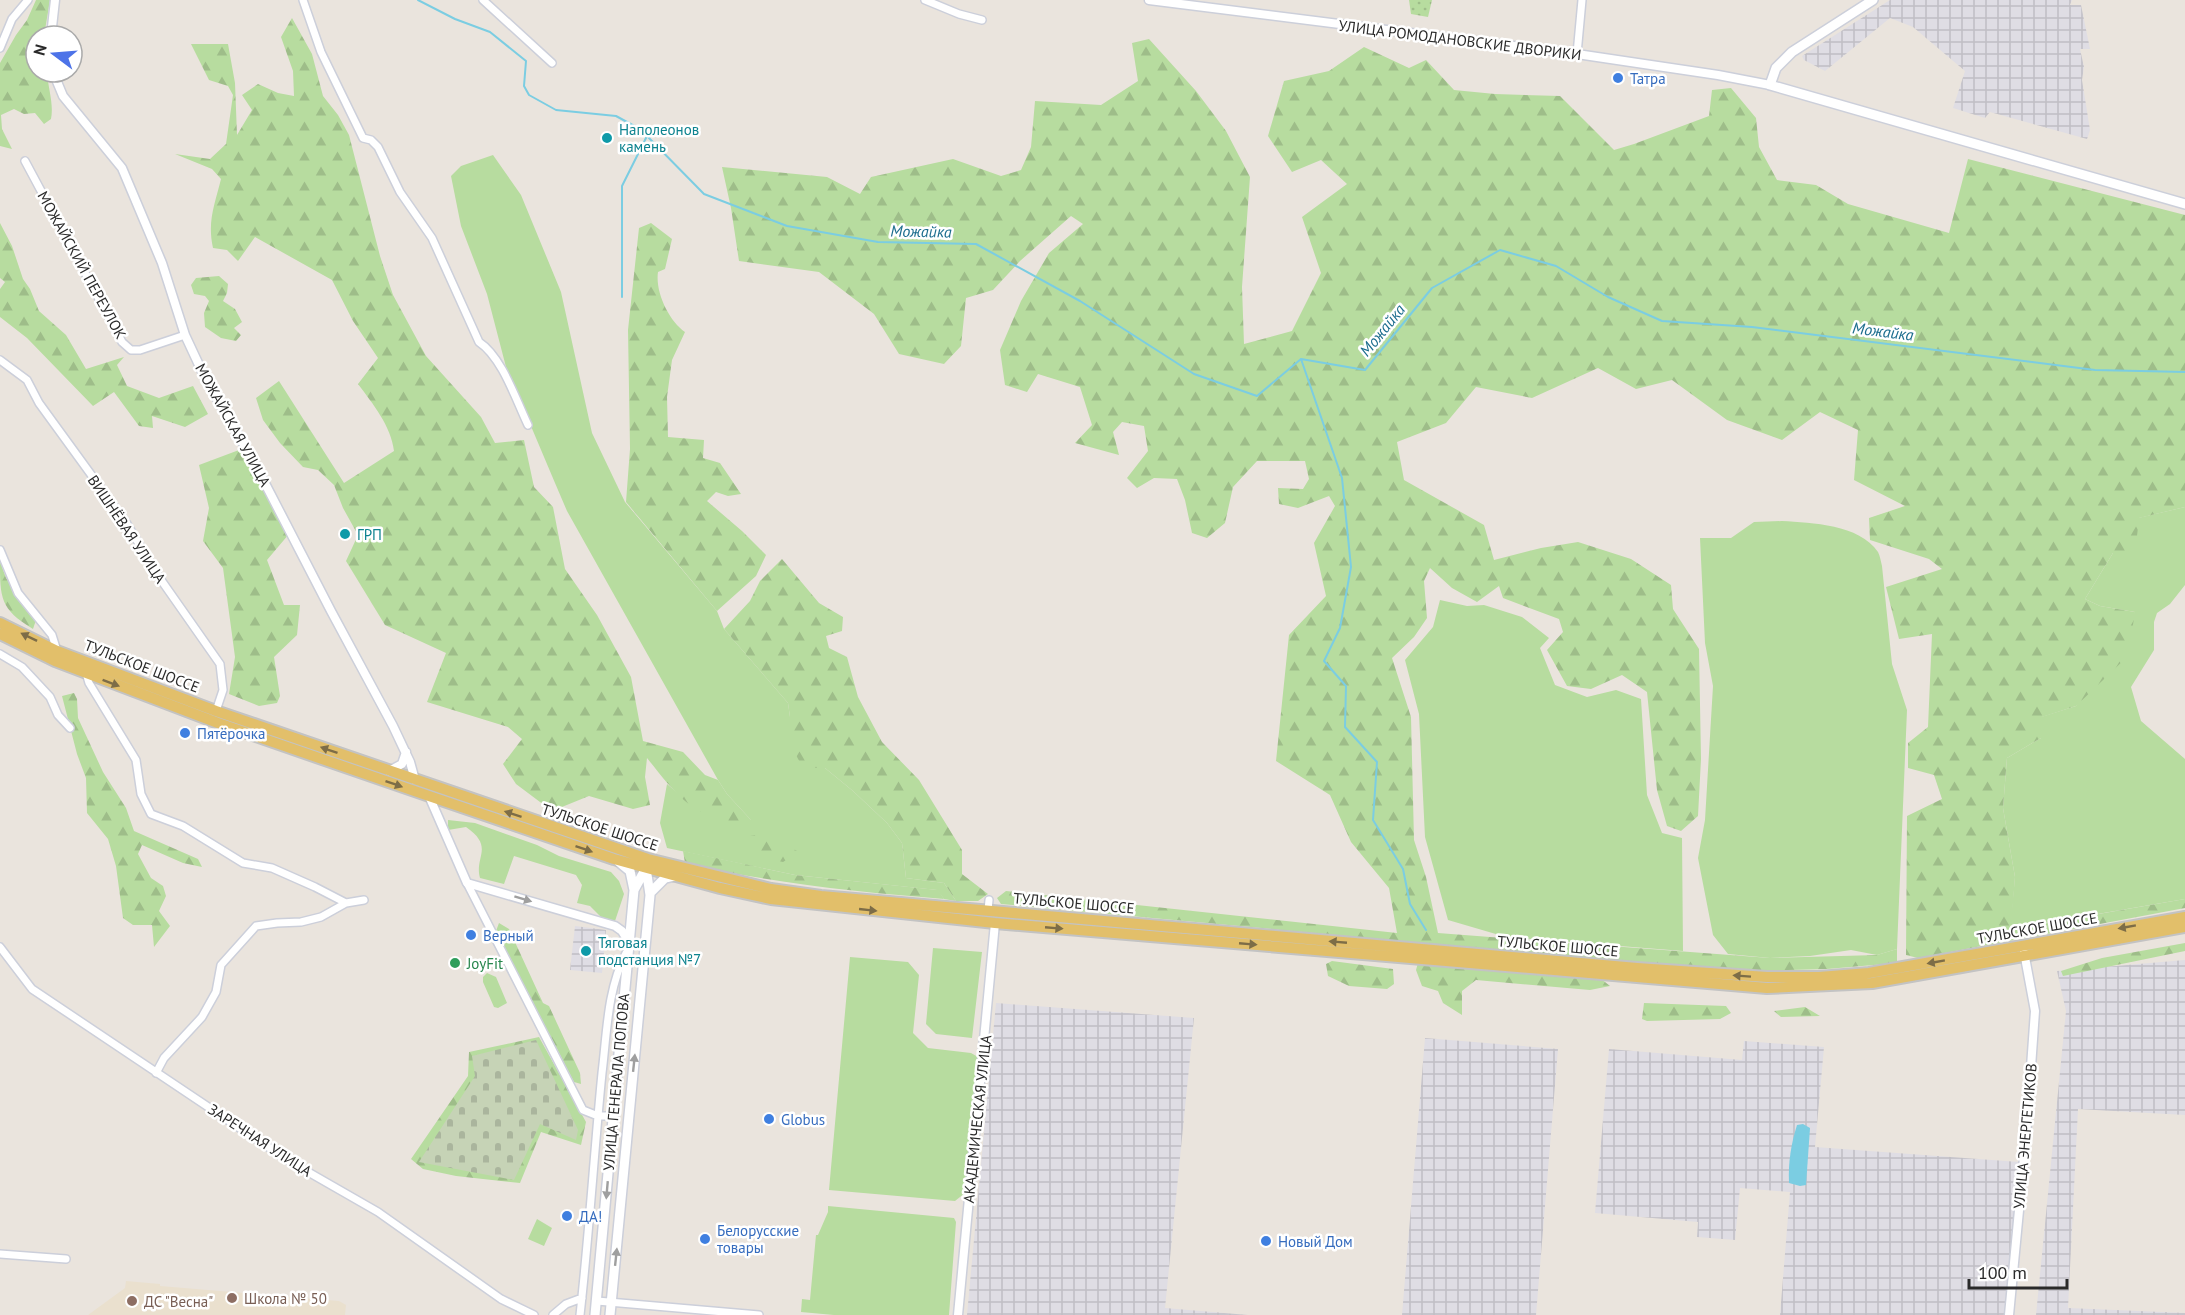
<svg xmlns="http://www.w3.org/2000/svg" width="2185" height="1315" viewBox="0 0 2185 1315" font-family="'PT Sans',sans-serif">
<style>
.industrial{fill:url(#industrial-grid)}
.education{fill:#eae0ce}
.grass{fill:#b7dc9f}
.forest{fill:url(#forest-firs)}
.cemetery{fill:url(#cemetery-stones)}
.garden{fill:url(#garden-dots)}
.water{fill:#7bcde2}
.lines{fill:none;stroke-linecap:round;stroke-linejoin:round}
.stream{stroke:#7bcde2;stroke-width:2}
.minor-casing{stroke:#cccfda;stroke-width:10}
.tertiary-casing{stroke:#cccfda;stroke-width:11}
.secondary-casing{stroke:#cccfda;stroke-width:12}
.primary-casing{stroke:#c3c3c3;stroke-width:14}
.minor{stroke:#fff;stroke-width:7}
.tertiary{stroke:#fff;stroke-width:8}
.secondary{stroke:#fff;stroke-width:9}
.primary{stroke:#e2bf6a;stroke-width:10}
.oneway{fill:#7d6d47}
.oneway2{fill:#9f9f9f}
.shop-dot{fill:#3f7fe0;stroke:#fff;stroke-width:2}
.culture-dot{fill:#0f9aa8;stroke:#fff;stroke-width:2}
.leisure-dot{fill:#2e9e5b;stroke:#fff;stroke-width:2}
.education-dot{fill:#8d6e63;stroke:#fff;stroke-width:2}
.labels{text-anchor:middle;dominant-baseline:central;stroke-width:5;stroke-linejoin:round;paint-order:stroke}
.street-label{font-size:15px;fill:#2a2a2a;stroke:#fff}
.shop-label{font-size:15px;fill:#366cbe;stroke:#fff;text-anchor:start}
.culture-label{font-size:15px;fill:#0d838f;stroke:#fff;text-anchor:start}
.leisure-label{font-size:15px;fill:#27864d;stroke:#fff;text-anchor:start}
.education-label{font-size:15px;fill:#785e54;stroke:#fff;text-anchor:start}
.water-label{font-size:16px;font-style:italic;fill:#1b6c8d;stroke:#fff}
</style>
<defs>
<pattern id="industrial-grid" width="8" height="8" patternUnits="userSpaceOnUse" patternTransform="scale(1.5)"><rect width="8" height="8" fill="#dfdde4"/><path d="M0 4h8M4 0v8" fill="none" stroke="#c0bec4"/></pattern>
<pattern id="forest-firs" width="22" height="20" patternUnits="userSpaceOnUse" patternTransform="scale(1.5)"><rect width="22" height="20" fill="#b7dc9f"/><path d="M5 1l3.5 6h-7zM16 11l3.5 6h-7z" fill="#9ebd89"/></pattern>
<pattern id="cemetery-stones" width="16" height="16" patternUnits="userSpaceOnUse" patternTransform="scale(1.5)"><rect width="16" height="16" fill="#c6d3b6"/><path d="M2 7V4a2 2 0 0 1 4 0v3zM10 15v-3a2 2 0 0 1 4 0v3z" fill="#aab59d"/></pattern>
<pattern id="garden-dots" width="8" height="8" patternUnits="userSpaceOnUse" patternTransform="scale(1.5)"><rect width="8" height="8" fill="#b7dc9f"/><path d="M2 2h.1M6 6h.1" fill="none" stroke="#9ebd89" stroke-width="1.8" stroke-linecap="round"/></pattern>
</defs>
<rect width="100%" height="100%" fill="#eae4dd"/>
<path class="industrial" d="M1890,0H2072L2070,5H2081L2090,49H2080L2084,67L2082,80L2090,130L2087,139L1990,112L1985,118L1953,108L1965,71L1913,27L1890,18L1825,71L1804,60L1802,56Z
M575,926L606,930L602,973L570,970Z
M2185,960V1115L2078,1109L2068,1308L2185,1313V1315H2036L2066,1011L2057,971Z
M996,1003L1194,1018L1165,1308L1248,1315H967Z
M1425,1038L1558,1049L1536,1315H1402Z
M1744,1041L1824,1047L1815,1147L2019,1162L2008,1315H1780L1790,1192L1740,1188L1735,1240L1697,1237L1698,1222L1595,1213L1609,1049L1742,1060Z"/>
<path class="education" d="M126,1281L160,1284V1286L339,1301L346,1305L345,1315H88L125,1288Z"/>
<path class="grass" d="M493,155L521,195L561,292L592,433L625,502L717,611L724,629L788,703L790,717L825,768L853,791L887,823L902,843L906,878L944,883L956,901L944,899L937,890L795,875L667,848L660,823L667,784L686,800L751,820L727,794L718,780L567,511L555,483L506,367L487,294L461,226L451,176L461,166Z
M2185,507V585L2170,604L2157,613L2154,622V650L2131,687L2141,721L2185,759V899L2010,929L2015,877L2003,808L2007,758L2041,738V717L2076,706L2135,612L2100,606L2085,599L2113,553L2138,518Z
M1782,521C1812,523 1859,524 1878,552C1880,556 1881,562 1882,566L1892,664L1907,710L1897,949L1877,955L1851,950L1810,956L1770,958L1728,954L1713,935L1698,858L1705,820L1713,686L1705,643L1700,538H1731L1754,522Z
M1440,600L1467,606L1484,605L1522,617L1549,638L1540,648L1555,685L1587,697L1616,690L1641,699L1647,795L1662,833L1682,838L1683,951L1506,937L1448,920L1425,837L1419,714L1405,660L1433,627Z
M448,820L475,823L537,845L559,856L611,872L619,881L624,894L615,921L601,917L590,906L577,903L582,885L576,875L514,856L504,884L480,878C474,857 495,847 466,827L448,830Z
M933,948L982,952L972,1038L936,1034L926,1024Z
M850,957L908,962L919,975L913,1033L928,1048L971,1053L978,1057L965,1193L955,1201L829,1190Z
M487,973L496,977L507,1003L498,1008L494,1007L483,982V977Z
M828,1206L954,1218L956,1222L949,1315H834L801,1312L802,1299L810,1300L816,1235H818L828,1212Z
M537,1219L552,1228L544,1246L528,1239Z"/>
<path class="forest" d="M36,0H50L44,36H36V72H47C48,88 54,104 51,119L44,124L35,113L24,114L14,109L1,115L2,129L12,149L0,146V63L16,35L27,20Z
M292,18L312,54L323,96L338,115L349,135L380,256L393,295L426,356L481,417L495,443L524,440L534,487L553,507L565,569L597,615L631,677L643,741L683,752L705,775L718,780L727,794L751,820L748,825C736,822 722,820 710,816C683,806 664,779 647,758L645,777L650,805L633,809L589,796L552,811L516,784L503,764L522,739L508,727L427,702L446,653L385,625L346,561L358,535L343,508L334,485L318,470L303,467L280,443L263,420L256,398L279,381L344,483L394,451C391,426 373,404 358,384L378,358L353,321L332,280L255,237L238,261L227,250L213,248C207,221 215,204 221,179L212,169L175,154L210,159L226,144L233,95L228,86L209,80L191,44H228L235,83L237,135L252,110L242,95L258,84L278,93L294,96L293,71L281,37Z
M1149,39L1196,91L1226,131L1250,177L1242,287L1244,344L1292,331L1321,273L1302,217L1347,184L1321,160L1292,172L1268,136L1284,81L1329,71L1364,47L1409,68L1426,60L1454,90L1495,94L1560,96L1614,150L1634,144L1709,116L1712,90L1731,88L1756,118L1759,147L1777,180L1816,185L1848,204L1949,233L1968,159L2185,215V507L2139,518L2135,554L2113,553L2085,599L2100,606L2135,612L2128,656L2076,706L2042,717L2041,738L2007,758L2003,808L2015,877L2011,929L2185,899V908L1918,958L1906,955L1907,816L1942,799L1934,775L1908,768V743L1928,727L1932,634L1899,639L1886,587L1942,569L1929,559L1870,540L1869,518L1905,506L1854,480L1858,430L1820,412L1782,440L1727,420L1672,380L1636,389L1598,368L1532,398L1476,387L1446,423L1397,442L1404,480L1484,525L1494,560L1541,548L1578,542L1631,559L1671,585L1673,609L1699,649L1701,759L1698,816L1681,831L1667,826L1657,790L1647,692L1622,675L1591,689L1567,686L1547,650L1563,632L1559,619L1503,598L1499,586L1477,602L1452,588L1430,568L1424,581L1427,618L1414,637L1392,658L1411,717L1414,840L1426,877L1438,933L1770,958L1877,955L1897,949V963L1827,969L1753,971L1638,963L1001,904L997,898L1006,891L1397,933L1389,888L1351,842L1330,795L1276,761L1289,635L1326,596L1314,543L1335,506L1329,496L1298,508L1279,504L1278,488L1303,489L1309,479L1305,461H1257L1233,487L1225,523L1207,538L1192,533L1185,500L1177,479L1154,478L1137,488L1127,478L1148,451L1144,426L1122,422L1113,432L1119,455L1075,443L1092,425L1080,387L1038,374L1027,392L1005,385L1000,350L1021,301L1049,253L1083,224L1071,216L1020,261L993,290L966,298L961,346L944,364L899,354L874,314L819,272L739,261L731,208L722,167L827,177L860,194L871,177L953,159L1001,176L1021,170L1031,147L1035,101L1101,105L1138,81L1132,43Z
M0,223L12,246L23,279L30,289L39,311L66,335L86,369L124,357L117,365L127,386L159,398L193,386L208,414L185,427L152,416L153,428L139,426L114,392L93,406L27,338L0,317V289L5,282L0,278Z
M651,223L672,239L665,269L658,272C655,292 669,321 685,332L672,360L667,397L668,437L704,440L703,458L720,463L741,494L728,496L716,492L707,501L742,531L766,555L756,576L717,611L626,502L630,449L628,330L639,228Z
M219,276L228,284L227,293L223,301L235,309L242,322L234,328L241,335L236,341L221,338L205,327L204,313L209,301L205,296L194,294L191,285L196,278Z
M239,450L289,534L267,560L284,605H300L297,635L274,657L280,696L277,703L259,706L229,694L235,657L223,568L203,541L209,508L199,465Z
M782,559L819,603L843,617L842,631L826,636L829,648L847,657L858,697L882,742L919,780L962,850V874L988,894L978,901H956L944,883L906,878L902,843L887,823L853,791L825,768H803L783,731L790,717L788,703L724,629L750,601L760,581Z
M0,561L6,578L36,620L33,629C0,609 0,598 0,561Z
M74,693L77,699L78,718L103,772L126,808L134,831L198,859L202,867L183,863L142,845L138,854L151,878L163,886L166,896L159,911L170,926L154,947L152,925H133L123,918L116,866L108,839L87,813L86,778L77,754L62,696Z
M765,833L799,852L783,862L750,855L746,846L750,836Z
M683,851L795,875L938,890L944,899C857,892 770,883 685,863Z
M499,923L509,929L543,1003L549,1006L580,1073L581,1084L574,1082L496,931Z
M2185,943V951L2063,976L2061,971L2102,958Z
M1332,961L1393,969L1394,984L1387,989L1349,986L1328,976L1326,964Z
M1418,963L1600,978L1610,986L1590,990L1476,980L1462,991V1015L1443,1003L1438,991L1422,986L1416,970Z
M1644,1003L1726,1006L1731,1013L1720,1019L1647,1021L1642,1019Z
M1805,1007L1820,1016L1781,1017L1774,1011Z
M539,1037L586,1122L581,1145L541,1132L520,1183L456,1176L423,1169L411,1159L468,1076L469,1052Z"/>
<path class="cemetery" d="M536,1040L578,1130L576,1140L540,1124L514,1180L419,1162L475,1076L472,1056Z"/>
<path class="garden" d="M1409,0H1432L1428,17L1411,14Z"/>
<path class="water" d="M1803,1124L1810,1128L1806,1185L1800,1186L1789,1183C1788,1163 1791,1144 1797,1125Z"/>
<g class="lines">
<path class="stream" d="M418,0L455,19L490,32L526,61L524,86L529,95L556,110L616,116L638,128L647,136L622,186V297
M647,136L704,194L787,226L878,242L976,244L1080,301L1194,374L1257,396L1301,359L1365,370L1432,288L1500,250L1556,266L1608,297L1662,321L1752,327L2095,370L2185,372
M1301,359L1342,478L1351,567L1340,628L1324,661L1346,686L1345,727L1377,762L1373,820L1403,869L1410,904L1426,930"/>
<g class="minor-casing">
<path id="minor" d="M303,0L321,52L363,138L371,140L378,147L400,192L432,238L479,342C502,357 516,400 528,425
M483,0L552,63
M925,0L959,14L982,20
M0,48L12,19L28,0
M1577,54L1582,0
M25,161L122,342L131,350H140L185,335
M0,360L27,380L39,403L127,524L159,577L220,664L223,690L216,711
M0,550L18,593L52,635L57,651
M0,654L22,667L50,697L58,715L70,728
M86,673L89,683L136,760L141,794L151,814L183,826L243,863L272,868L315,887L346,903
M467,883L583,1110L598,1116H613
M988,910L989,900
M0,947L32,989L289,1161L378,1212L501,1299L534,1315
M156,1073L164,1058L202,1017L216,992L221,965L256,926L277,923L301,922L321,917L346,903L364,900
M0,1254L66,1259
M597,1301L759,1315
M553,1315L566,1304L582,1298
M580,1315C589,1235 594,1154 602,1073C607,1033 607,990 626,953"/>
</g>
<g class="tertiary-casing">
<path id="tertiary" d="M1149,0L1577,54L1718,75L1770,85
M51,36L55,0
M53,72L63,96L122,168L162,263L185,335L206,380L254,462L331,611L393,726L410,762L415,780
M389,771L402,764L406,752
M429,796L467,883L615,926L622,931L629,942
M958,1315L995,923
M2009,1315L2026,1137L2035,1011L2024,952"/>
</g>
<g class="secondary-casing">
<path id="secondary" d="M1873,0L1792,52L1776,68L1770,85L2185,204
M619,862L630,871L634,890
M650,893L665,878L675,876
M595,1315L634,890L646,868
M610,1315L650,895L646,868"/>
</g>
<g class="primary-casing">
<path id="primary" d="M0,623L57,651L216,711L648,859L771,889L821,896L1637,968L1767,977H1819L1869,973L2185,917
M0,634L55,661L218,723L429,796L614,859L720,888L771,899L995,923L1767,988L1872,983L2185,927"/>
</g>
<use href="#minor" class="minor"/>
<use href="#tertiary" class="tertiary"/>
<use href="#secondary" class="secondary"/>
<use href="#primary" class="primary"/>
</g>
<defs><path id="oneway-solid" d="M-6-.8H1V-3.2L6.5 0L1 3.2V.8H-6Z" transform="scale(1.5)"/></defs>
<g class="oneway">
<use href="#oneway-solid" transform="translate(29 637) rotate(-154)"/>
<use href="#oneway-solid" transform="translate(111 683) rotate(21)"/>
<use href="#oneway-solid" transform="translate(329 750) rotate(-161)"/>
<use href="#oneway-solid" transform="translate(394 784) rotate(19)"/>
<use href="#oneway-solid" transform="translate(513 814) rotate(-162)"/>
<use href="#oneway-solid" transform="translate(584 849) rotate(19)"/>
<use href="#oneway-solid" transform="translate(868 910) rotate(6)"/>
<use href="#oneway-solid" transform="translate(2127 927) rotate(170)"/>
<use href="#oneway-solid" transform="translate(1054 928) rotate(5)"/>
<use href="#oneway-solid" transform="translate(1338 942) rotate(-175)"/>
<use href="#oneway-solid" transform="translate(1248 944) rotate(5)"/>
<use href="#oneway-solid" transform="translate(1936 962) rotate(170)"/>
<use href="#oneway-solid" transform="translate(1742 976) rotate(-176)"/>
</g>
<g class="oneway2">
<use href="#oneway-solid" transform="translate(523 899) rotate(17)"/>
<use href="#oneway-solid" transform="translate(634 1063) rotate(-84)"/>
<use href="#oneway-solid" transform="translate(607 1190) rotate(95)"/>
<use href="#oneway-solid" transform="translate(616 1257) rotate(-84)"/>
</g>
<g class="shop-dot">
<circle cx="1618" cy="78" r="6"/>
<circle cx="185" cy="733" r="6"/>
<circle cx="471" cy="935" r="6"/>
<circle cx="769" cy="1119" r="6"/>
<circle cx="567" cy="1216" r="6"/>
<circle cx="705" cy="1239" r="6"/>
<circle cx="1266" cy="1241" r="6"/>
</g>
<g class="culture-dot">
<circle cx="607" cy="138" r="6"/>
<circle cx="345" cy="534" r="6"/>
<circle cx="586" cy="951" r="6"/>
</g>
<circle class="leisure-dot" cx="455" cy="963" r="6"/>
<g class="education-dot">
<circle cx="232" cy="1298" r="6"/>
<circle cx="132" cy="1301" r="6"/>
</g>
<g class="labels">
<g class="street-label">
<text transform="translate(1460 40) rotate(7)">УЛИЦА РОМОДАНОВСКИЕ ДВОРИКИ</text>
<text transform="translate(82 265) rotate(61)">МОЖАЙСКИЙ ПЕРЕУЛОК</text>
<text transform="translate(233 425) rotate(61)">МОЖАЙСКАЯ УЛИЦА</text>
<text transform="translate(127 529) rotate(56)">ВИШНЁВАЯ УЛИЦА</text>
<text transform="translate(142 666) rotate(21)">ТУЛЬСКОЕ ШОССЕ</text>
<text transform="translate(600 827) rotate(18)">ТУЛЬСКОЕ ШОССЕ</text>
<text transform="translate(1074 903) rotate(5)">ТУЛЬСКОЕ ШОССЕ</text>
<text transform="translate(2037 928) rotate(-10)">ТУЛЬСКОЕ ШОССЕ</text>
<text transform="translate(1558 946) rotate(5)">ТУЛЬСКОЕ ШОССЕ</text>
<text transform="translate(616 1082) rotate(-85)">УЛИЦА ГЕНЕРАЛА ПОПОВА</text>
<text transform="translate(977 1119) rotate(-84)">АКАДЕМИЧЕСКАЯ УЛИЦА</text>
<text transform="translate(2025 1136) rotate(-85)">УЛИЦА ЭНЕРГЕТИКОВ</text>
<text transform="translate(260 1140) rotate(33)">ЗАРЕЧНАЯ УЛИЦА</text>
</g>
<g class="shop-label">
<text x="1630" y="78">Татра</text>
<text x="197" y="733">Пятёрочка</text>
<text x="483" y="935">Верный</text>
<text x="781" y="1119">Globus</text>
<text x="579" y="1216">ДА!</text>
<text x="717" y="1230">Белорусские<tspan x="717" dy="17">товары</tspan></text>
<text x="1278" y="1241">Новый Дом</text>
</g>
<g class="culture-label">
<text x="619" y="129">Наполеонов<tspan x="619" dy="17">камень</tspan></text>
<text x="357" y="534">ГРП</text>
<text x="598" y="942">Тяговая<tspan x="598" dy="17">подстанция №7</tspan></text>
</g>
<g class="leisure-label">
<text x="467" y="963">JoyFit</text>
</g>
<g class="education-label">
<text x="244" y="1298">Школа № 50</text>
<text x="144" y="1301">ДС "Весна"</text>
</g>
<g class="water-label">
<text transform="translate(921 231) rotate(1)">Можайка</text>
<text transform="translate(1382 330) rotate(-51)">Можайка</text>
<text transform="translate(1883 331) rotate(7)">Можайка</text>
</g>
</g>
<g transform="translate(54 54) rotate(286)"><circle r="28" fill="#ffffff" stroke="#aaaaaa" stroke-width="1.5"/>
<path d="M0-4.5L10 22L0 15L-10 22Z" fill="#4d73e8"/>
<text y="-9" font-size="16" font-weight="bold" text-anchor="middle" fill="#2a2a2a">N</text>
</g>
<path d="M1969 1279v9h98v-9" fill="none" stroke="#2a2a2a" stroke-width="3"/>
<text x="1978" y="1279" font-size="18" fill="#2a2a2a" stroke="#ffffff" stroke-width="4.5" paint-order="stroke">100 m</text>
</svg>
